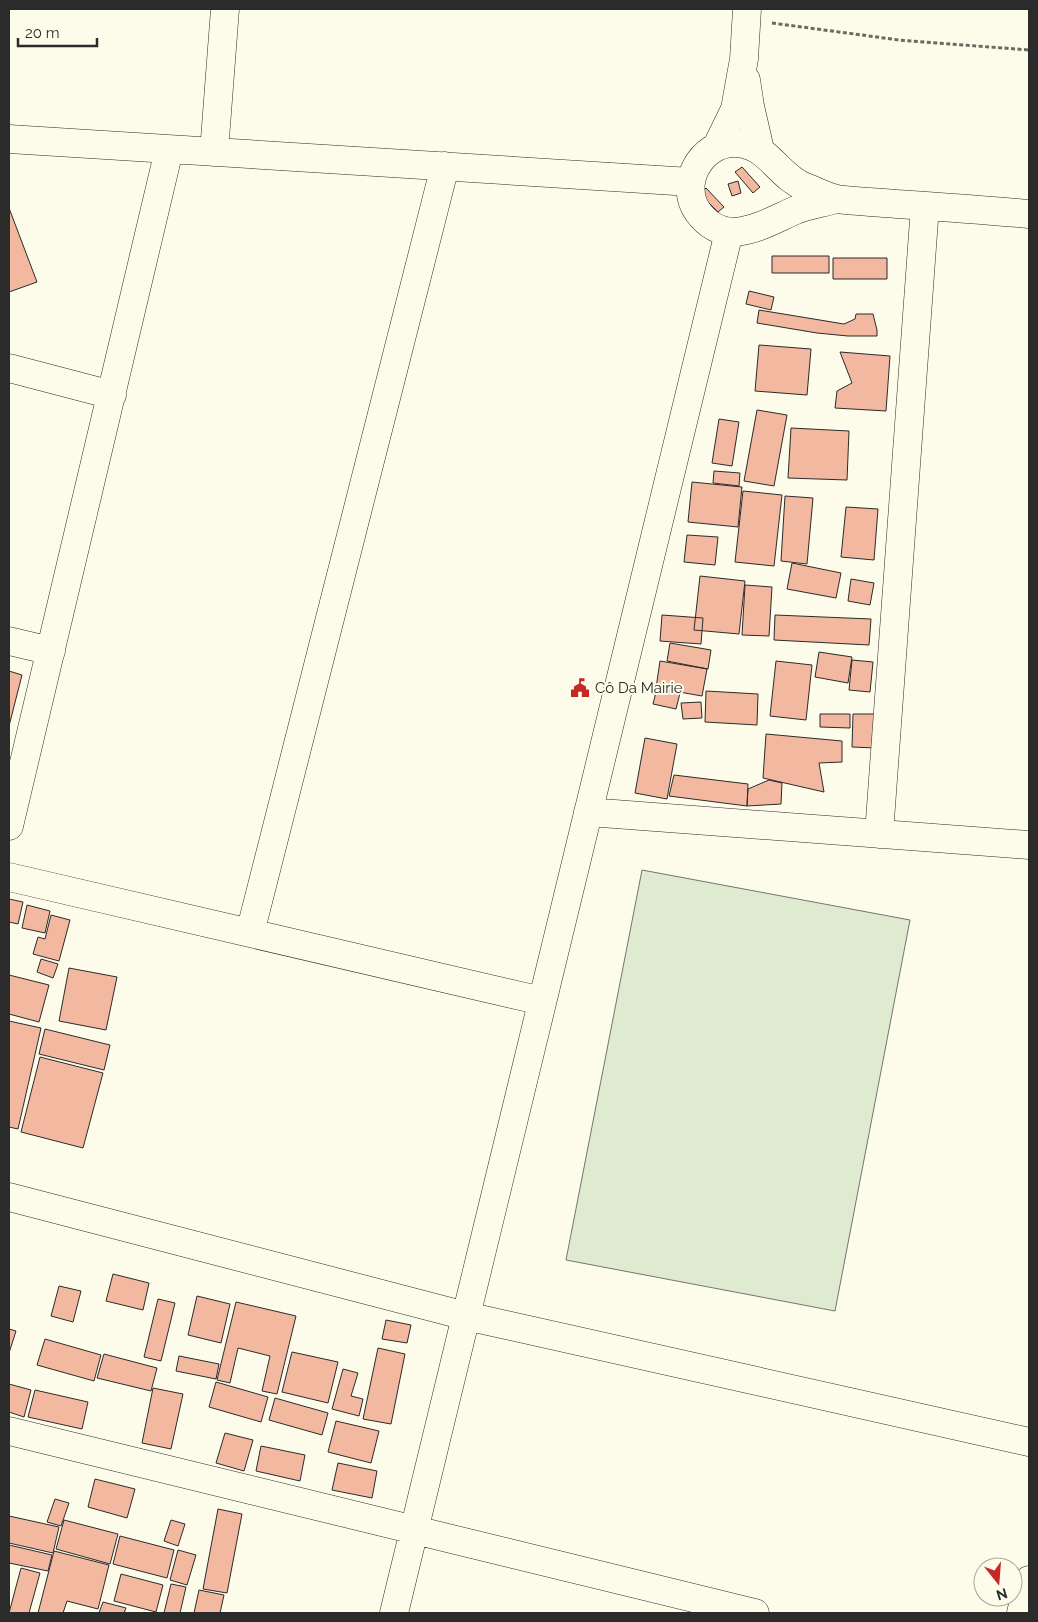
<svg xmlns="http://www.w3.org/2000/svg" width="1038" height="1622" viewBox="0 0 1038 1622" font-family="Raleway,sans-serif">
<style>
.green{fill:#deebd1;stroke:#74746e}
.building{fill:#f2b8a0;stroke:#2b2b2b}
.lines{fill:none;stroke-linecap:round;stroke-linejoin:round}
.minor-casing{stroke:#2b2b2b;stroke-width:29}
.path{stroke:#6a6964;stroke-width:3;stroke-dasharray:4 2.5;stroke-linecap:butt}
.minor{stroke:#fdfbea;stroke-width:28}
.labels{text-anchor:middle;dominant-baseline:central;stroke-width:4;stroke-linejoin:round;paint-order:stroke}
.poi-label{font-size:15px;fill:#2b2b2b;stroke:#fdfbea;text-anchor:start}
</style>
<rect width="100%" height="100%" fill="#fdfbea"/>
<path class="green" d="M642,870L910,920L835,1311L566,1260Z"/>
<path class="building" d="M742,167L760,187L753,193L735,172Z
M738,181L741,193L732,196L728,184Z
M706,188L724,207L718,212L700,194Z
M9,208L37,282L9,292Z
M772,256H829V273H772Z
M833,258H887V279H833Z
M749,291L774,297L771,310L746,304Z
M759,310L844,324L855,319L856,314H873L877,330V336H848L817,333L757,323Z
M759,345L811,349L807,395L755,391Z
M840,352L890,356L886,411L835,408L837,391L852,383Z
M757,410L787,415L774,486L744,481Z
M719,419L739,422L732,466L712,463Z
M791,428L849,431L847,480L788,478Z
M714,471L740,473L739,486L713,483Z
M692,482L742,487L738,527L688,522Z
M743,491L782,495L774,566L735,562Z
M785,496L813,498L807,564L781,561Z
M846,507L878,509L874,560L841,557Z
M687,535L718,537L715,565L684,562Z
M792,563L841,573L836,598L787,589Z
M700,576L745,581L739,634L694,630Z
M851,579L874,583L870,605L848,601Z
M745,585L772,587L769,636L742,635Z
M662,615L703,618L701,644L660,641Z
M775,615L871,619L869,645L774,640Z
M670,643L711,650L708,669L667,661Z
M819,652L852,657L848,683L815,677Z
M852,660L873,662L870,692L849,690Z
M660,661L707,669L702,696L656,688Z
M776,661L812,665L806,720L770,716Z
M9,671L22,675L9,726Z
M657,688L680,693L676,709L653,704Z
M706,691L758,694L757,725L705,722Z
M701,702L702,718L683,719L681,703Z
M820,714H850V728L820,727Z
M853,714H877L876,748L852,747Z
M766,734L842,741V762L819,763L824,792L763,778Z
M645,738L677,744L667,799L635,793Z
M674,775L748,784L747,806L669,796Z
M769,780L782,783L781,804L747,806L748,789Z
M9,899L23,902L18,924L9,922Z
M27,905L50,911L45,933L22,928Z
M51,915L70,920L59,961L33,954L38,937L45,939Z
M41,959L58,964L53,978L37,972Z
M69,968L117,977L106,1030L59,1021Z
M9,975L49,985L39,1022L9,1014Z
M9,1021L41,1028L18,1129L9,1127Z
M45,1029L110,1045L104,1070L39,1054Z
M40,1057L103,1073L83,1148L21,1132Z
M113,1274L149,1283L143,1310L106,1301Z
M59,1286L81,1291L73,1322L51,1316Z
M197,1296L230,1304L221,1343L188,1335Z
M158,1299L175,1303L161,1361L144,1357Z
M236,1302L296,1316L277,1394L262,1391L270,1356L238,1348L230,1383L217,1380Z
M386,1320L411,1325L407,1343L382,1339Z
M9,1329L16,1331L9,1353Z
M45,1339L101,1355L94,1381L37,1365Z
M378,1348L405,1354L391,1424L363,1419Z
M292,1352L338,1362L328,1403L282,1392Z
M104,1354L157,1368L151,1391L97,1378Z
M179,1356L219,1364L216,1379L176,1371Z
M343,1369L358,1373L351,1396L363,1399L359,1416L332,1409Z
M216,1382L268,1397L261,1422L209,1407Z
M9,1384L31,1390L24,1417L9,1412Z
M153,1388L183,1394L171,1449L142,1443Z
M35,1390L88,1402L82,1429L28,1417Z
M275,1398L328,1413L322,1435L269,1420Z
M336,1421L379,1431L371,1463L328,1452Z
M225,1433L253,1440L244,1471L216,1463Z
M261,1446L305,1455L300,1481L256,1471Z
M338,1463L377,1471L372,1498L332,1490Z
M95,1479L135,1489L127,1518L88,1507Z
M55,1499L69,1503L61,1526L47,1522Z
M218,1509L242,1514L227,1593L203,1589Z
M9,1516L59,1527L53,1553L9,1543Z
M64,1520L118,1534L110,1564L56,1549Z
M171,1520L185,1524L178,1546L164,1541Z
M120,1536L174,1550L167,1578L113,1564Z
M9,1545L52,1555L48,1571L9,1563Z
M178,1550L196,1555L187,1585L170,1580Z
M54,1551L109,1565L98,1609L67,1601L63,1613H38Z
M21,1568L40,1573L29,1613H9Z
M121,1574L163,1585L156,1612L114,1601Z
M171,1584L186,1587L180,1613H164Z
M199,1590L224,1595L220,1613H194Z
M103,1602L126,1608L124,1613H99Z"/>
<g class="lines">
<g class="minor-casing">
<path id="minor" d="M746,80L750,106L760,150
M9,139L691,182
M717,146L735,109L744,59L747,9
M214,152L225,9
M836,199C823,203 809,205 796,210C763,224 726,250 698,212C678,184 701,143 734,143C768,143 777,176 805,187C816,191 827,197 837,199C857,202 878,202 897,204C941,207 985,210 1029,214
M9,368L112,395
M9,641L51,651
M588,812L1029,845
M9,826L169,150
M879,834L925,206
M9,877L542,1001
M250,933L445,166
M9,1197L466,1316L1029,1442
M9,1431L755,1613
M394,1613L729,232
M1021,1613L1029,1580"/>
</g>
<path class="path" d="M772,23L899,40L1029,50"/>
<use href="#minor" class="minor"/>
</g>
<defs>
<g id="civic-bare" transform="scale(1.5)"><path d="M-.6-6.5H3V-4.5H.6V-3L4-1V1h2V6H-6V1h2V-1L-.6-3ZM-1.2 2.5V6h2.4V2.5Z" fill="#c62828" stroke="#fdfbea" stroke-width="2.5" paint-order="stroke"/></g>
</defs>
<g fill-rule="evenodd">
<use href="#civic-bare" x="580" y="688"/>
</g>
<g class="labels">
<g class="poi-label">
<text x="595" y="688">Cô Da Mairie</text>
</g>
</g>
<rect width="1038" height="1622" fill="none" stroke="#2b2b2b" stroke-width="20"/>
<g transform="translate(998 1582) rotate(163)"><circle r="24" fill="#fdfbea" stroke="#a9a89e"/>
<path d="M0-4L9 19L0 12L-9 19Z" fill="#c62828"/>
<text y="-8" font-size="14" font-weight="bold" text-anchor="middle" fill="#2b2b2b">N</text>
</g>
<path d="M18 38v8h79v-8" fill="none" stroke="#2b2b2b" stroke-width="2.5"/>
<text x="25" y="38" font-size="15" fill="#2b2b2b" stroke="#fdfbea" stroke-width="4" paint-order="stroke">20 m</text>
</svg>
